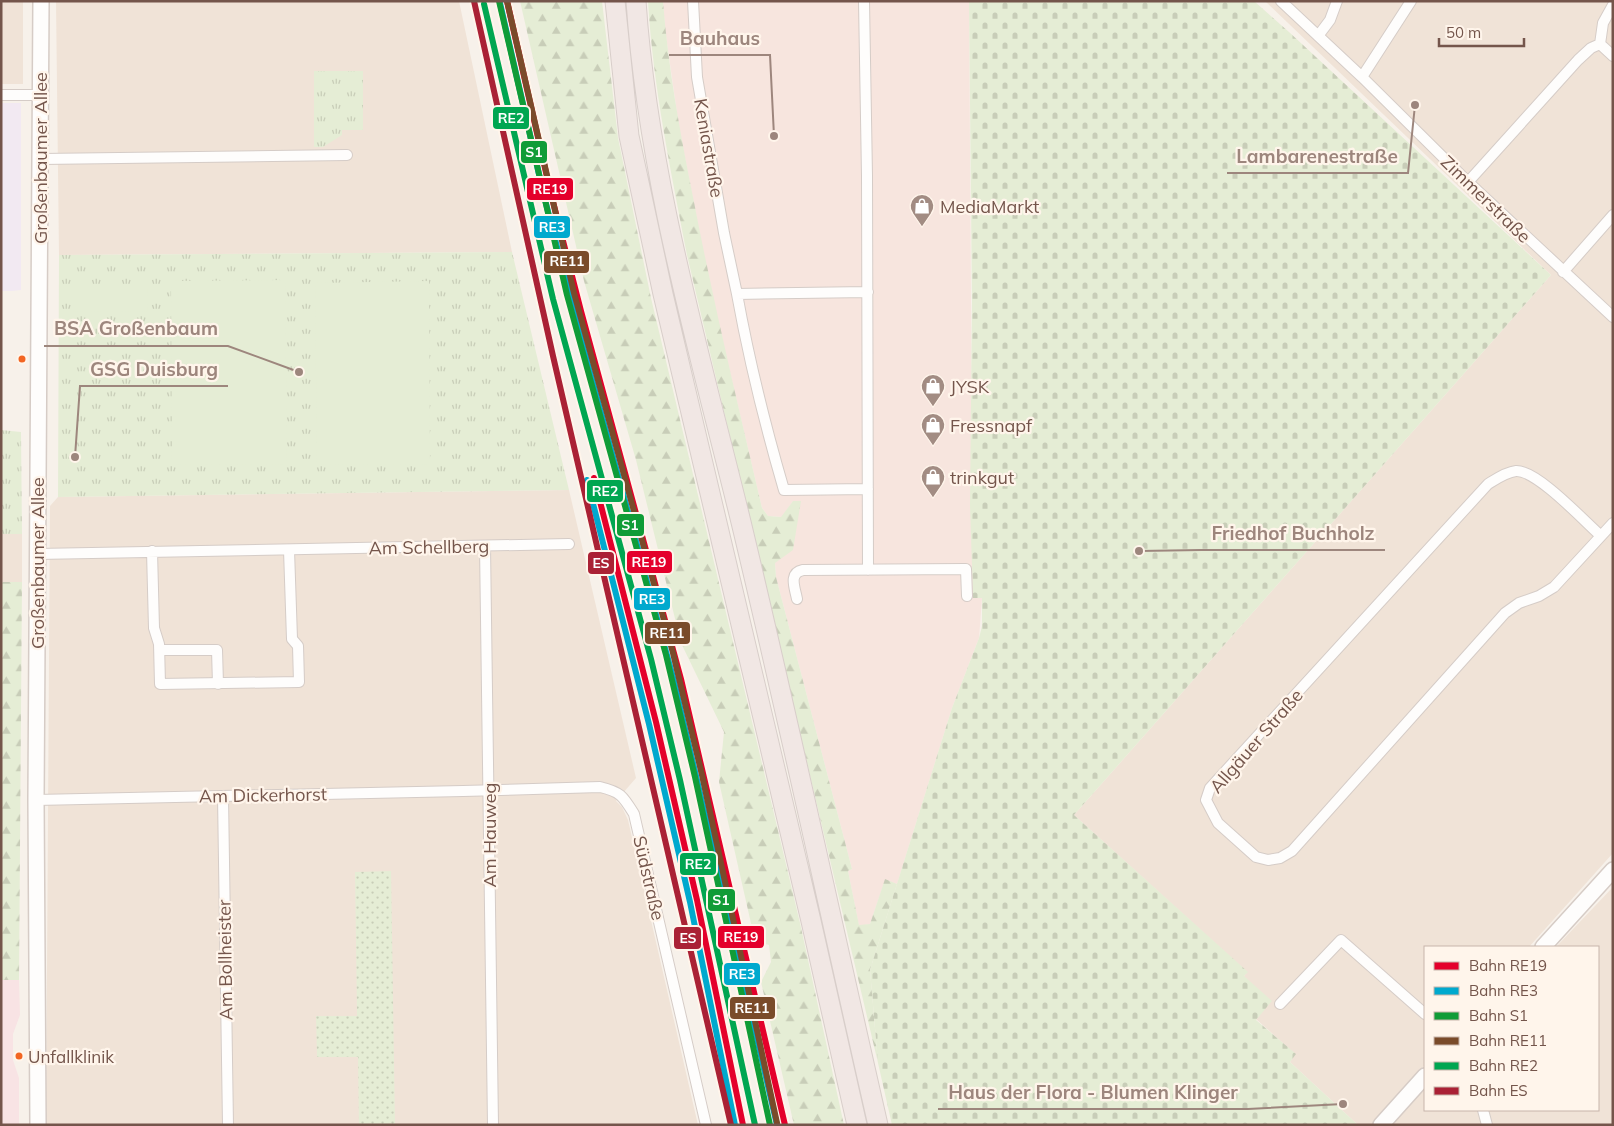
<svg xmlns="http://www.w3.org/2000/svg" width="1614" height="1126" viewBox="0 0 1614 1126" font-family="Mulish,sans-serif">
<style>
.residential{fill:#f0e3d7}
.commercial{fill:#f7e5de}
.education{fill:#f2e9f2}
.medical{fill:#f8e3e4}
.grass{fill:url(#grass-dots)}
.forest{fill:url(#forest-firs)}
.cemetery{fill:url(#cemetery-stones)}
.park{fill:url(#park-tufts)}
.pitch{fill:#e5edd5}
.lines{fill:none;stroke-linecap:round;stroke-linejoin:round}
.street-casing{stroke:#d5ccc7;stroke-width:12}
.secondary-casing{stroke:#d6ccc6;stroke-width:18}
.highway-casing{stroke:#d8ceca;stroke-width:21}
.street{stroke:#fefdfc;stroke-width:10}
.secondary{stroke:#fefdfc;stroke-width:15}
.highway{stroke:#f1e7e4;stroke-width:19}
.rail-1-casing{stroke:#fff5eb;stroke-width:10}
.rail-2-casing{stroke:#fff5eb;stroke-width:10}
.rail-3-casing{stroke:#fff5eb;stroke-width:10}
.rail-4-casing{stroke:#fff5eb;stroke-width:10}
.rail-5-casing{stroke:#fff5eb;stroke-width:10}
.rail-6-casing{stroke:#fff5eb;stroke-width:10}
.rail-1{stroke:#e4002b;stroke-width:6}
.rail-2{stroke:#00a9ce;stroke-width:6}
.rail-3{stroke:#109c37;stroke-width:6}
.rail-4{stroke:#7a4b2a;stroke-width:6}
.rail-5{stroke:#00a651;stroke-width:6}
.rail-6{stroke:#aa2135;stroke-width:6}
.bus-dot{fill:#f26522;stroke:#fff5eb;stroke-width:2}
.labels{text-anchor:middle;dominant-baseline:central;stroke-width:4.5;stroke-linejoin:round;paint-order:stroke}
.bus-label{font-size:17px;fill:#74554b;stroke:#fff5eb;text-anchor:start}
.street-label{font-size:18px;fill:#74554b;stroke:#fff5eb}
.poi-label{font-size:18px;fill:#74554b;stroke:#fff5eb;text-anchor:start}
.leader{fill:none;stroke:#9d867d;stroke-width:2}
.callout-dot{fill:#9d867d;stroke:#fff5eb;stroke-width:2}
.callout-label{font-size:19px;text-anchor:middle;font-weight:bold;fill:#9d867d;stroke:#fff5eb;stroke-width:4.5;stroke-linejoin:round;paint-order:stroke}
.line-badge{stroke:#fff5eb;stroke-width:2}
.badge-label{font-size:14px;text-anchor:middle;font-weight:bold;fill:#fff}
</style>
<defs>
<pattern id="grass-dots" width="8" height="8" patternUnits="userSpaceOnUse" patternTransform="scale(1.25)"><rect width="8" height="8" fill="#e5edd5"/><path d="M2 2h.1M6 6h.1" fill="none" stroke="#c8cdb8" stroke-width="1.8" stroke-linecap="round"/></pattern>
<pattern id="forest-firs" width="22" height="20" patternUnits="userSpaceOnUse" patternTransform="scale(1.25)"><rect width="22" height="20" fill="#e5edd5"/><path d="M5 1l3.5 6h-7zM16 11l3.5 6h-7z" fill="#c8cdb8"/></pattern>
<pattern id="cemetery-stones" width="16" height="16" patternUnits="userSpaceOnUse" patternTransform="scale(1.25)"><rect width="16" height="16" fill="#e5edd5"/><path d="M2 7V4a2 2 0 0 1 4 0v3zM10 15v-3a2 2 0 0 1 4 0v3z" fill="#c8cdb8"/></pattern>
<pattern id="park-tufts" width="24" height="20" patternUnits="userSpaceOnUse" patternTransform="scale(1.25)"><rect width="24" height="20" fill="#e5edd5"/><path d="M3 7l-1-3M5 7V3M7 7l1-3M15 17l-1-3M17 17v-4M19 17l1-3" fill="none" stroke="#c8cdb8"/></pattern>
</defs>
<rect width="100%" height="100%" fill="#f7f1ea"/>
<path class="residential" d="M1,1H23V84H1Z
M56,1H459L512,252L59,255Z
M1265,1H1613V853L1529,947H1425V1065L1372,1125H1358L1290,1062L1295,1054L1256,1019L1244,976L1247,972L1074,815L1551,275Z
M569,490L636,778L616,801L622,807L628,820L698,1125H46L50,506L58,497Z
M1,534H22V582H1Z
M1613,887V1125H1390L1425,1087V1110H1598V947H1556Z"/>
<path class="commercial" d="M663,1H969L973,597L982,598L979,638L952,708L897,884L885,880L870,924L859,926L848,871L852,869L776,577L775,563L793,501L782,517L768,516L762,508L710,287L698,225L679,127L665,29Z"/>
<path class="education" d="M1,103H21V290L12,291H1Z"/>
<path class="medical" d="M1,980H19L20,1015L13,1034V1060L19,1078V1125H1Z"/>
<path class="grass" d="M391,871L395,1125H359L358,1057H317L316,1016H357L355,872Z"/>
<path class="forest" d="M520,1H602L618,138L651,298L800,923L844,1125H794L761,982L771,962L769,945L755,941L719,782L724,732L681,643L636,460L584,281Z
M648,1H663C668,67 680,132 693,197C713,301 738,405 762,508L768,516L781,517L793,501H801L793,550L775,563L776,577L852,869L848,871L859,925L870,924L885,879L897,884L870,970L878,1063L687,255C671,171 653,87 648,1Z
M1,582H22L19,980H1Z"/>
<path class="cemetery" d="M969,1H1254L1289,32L1551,275L1074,815L1248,972L1244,976L1272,1001L1256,1020L1296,1054L1290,1062L1358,1125H892L878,1063L870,970L952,708L979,638L982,626V598H973L970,505L972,302Z"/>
<path class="park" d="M314,71H363V130H342V135L323,147H314Z
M512,252L569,490L58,497L59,255Z
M1,430L21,432L22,534H1Z"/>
<path class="pitch" d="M285,280L287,464L172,465L171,281Z
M429,281L430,464L317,465L315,283Z
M72,289H147L148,311L72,312Z"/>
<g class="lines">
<g class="street-casing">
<path id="street" d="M693,1L697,77L724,233L737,294L868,292
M864,1L867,176L868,570
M1281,1L1362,77L1468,182L1613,317
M1318,36L1330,20L1337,1
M1600,44L1613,56
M1362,77L1411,1
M1,95H41
M41,159L347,155
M1468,182L1578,60L1591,48L1600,44L1603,23L1613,5
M1563,272L1613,215
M737,294C749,360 765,425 784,490L868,489
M1601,536C1584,521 1537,470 1516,471C1506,472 1496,479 1488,484L1210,788L1206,800L1218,823L1256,857L1268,860L1280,858L1292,851L1505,613L1519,603L1539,596L1554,587L1613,523
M485,546L493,1125
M152,551L154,628L159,644L160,684L299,682L298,646L292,639L289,550
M37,554L569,544
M797,599C795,588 788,573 803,570L966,569L967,596
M160,650H217L218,684
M223,796L228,1125
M36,800L463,791L600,787C621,792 623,796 634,814L706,1125
M1280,1004L1341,940L1425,1014
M1483,1110L1487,1125"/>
</g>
<g class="secondary-casing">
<path id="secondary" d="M1543,947L1613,870
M38,1125L36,800L41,1
M1381,1125L1425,1076"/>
</g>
<g class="highway-casing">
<path id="highway" d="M615,1L629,136L663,294L811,921L857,1125
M636,1C648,178 699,350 741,522C789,722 832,924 878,1125"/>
</g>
<use href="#street" class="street"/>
<use href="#secondary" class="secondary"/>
<use href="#highway" class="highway"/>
<g class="rail-1-casing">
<path id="rail-1" d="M507,1L550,190L581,311L681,679L785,1125
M594,478L656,722L697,900L743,1125"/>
</g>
<g class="rail-2-casing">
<path id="rail-2" d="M500,3L543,192L574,313L674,681L777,1125
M587,480L649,724L690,902L735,1125"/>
</g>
<g class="rail-3-casing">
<path id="rail-3" d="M499,1L567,295L666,655L695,777L770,1125"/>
</g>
<g class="rail-4-casing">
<path id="rail-4" d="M507,1L574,293L673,653L702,775L777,1123"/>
</g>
<g class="rail-5-casing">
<path id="rail-5" d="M484,4L553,299L651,659L680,780L755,1125"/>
</g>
<g class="rail-6-casing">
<path id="rail-6" d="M474,1L553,356L731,1125"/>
</g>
<use href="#rail-1" class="rail-1"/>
<use href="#rail-2" class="rail-2"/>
<use href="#rail-3" class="rail-3"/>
<use href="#rail-4" class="rail-4"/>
<use href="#rail-5" class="rail-5"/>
<use href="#rail-6" class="rail-6"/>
</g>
<defs>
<g id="shop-pin" transform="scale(1.25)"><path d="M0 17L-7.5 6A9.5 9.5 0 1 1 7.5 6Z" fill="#a28c83" stroke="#fff5eb"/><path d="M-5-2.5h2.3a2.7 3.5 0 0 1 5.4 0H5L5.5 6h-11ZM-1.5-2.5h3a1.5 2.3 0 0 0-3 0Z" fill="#fff"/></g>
</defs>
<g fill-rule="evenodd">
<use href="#shop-pin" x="922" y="206"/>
<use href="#shop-pin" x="933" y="386"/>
<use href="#shop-pin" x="933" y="425"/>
<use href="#shop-pin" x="933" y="477"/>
</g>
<g class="bus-dot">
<circle cx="22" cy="359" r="4.5"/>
<circle cx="19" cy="1056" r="4.5"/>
</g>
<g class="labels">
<g class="bus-label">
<text x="28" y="1056">Unfallklinik</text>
</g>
<g class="street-label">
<text transform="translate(709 148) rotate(80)">Keniastraße</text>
<text transform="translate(40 158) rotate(-90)">Großenbaumer Allee</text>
<text transform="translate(1486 199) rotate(44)">Zimmerstraße</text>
<text transform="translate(429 547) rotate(-1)">Am Schellberg</text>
<text transform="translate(37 563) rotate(-90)">Großenbaumer Allee</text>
<text transform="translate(1256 741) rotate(-49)">Allgäuer Straße</text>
<text transform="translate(263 795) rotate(-1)">Am Dickerhorst</text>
<text transform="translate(489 835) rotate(-90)">Am Hauweg</text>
<text transform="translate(649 878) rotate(77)">Südstraße</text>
<text transform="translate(225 960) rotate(-91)">Am Bollheister</text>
</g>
<g class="poi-label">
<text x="940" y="206">MediaMarkt</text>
<text x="950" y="386">JYSK</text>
<text x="950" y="425">Fressnapf</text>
<text x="950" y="477">trinkgut</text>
</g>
</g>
<path class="leader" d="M774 136L770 55H669M1415 105L1408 173H1227M299 372L228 346H44M75 457L80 386H228M1139 551L1201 550H1385M1343 1104L1248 1109H938"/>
<g class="callout-dot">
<circle cx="774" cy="136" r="5"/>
<circle cx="1415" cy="105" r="5"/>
<circle cx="299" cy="372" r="5"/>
<circle cx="75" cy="457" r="5"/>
<circle cx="1139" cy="551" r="5"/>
<circle cx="1343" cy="1104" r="5"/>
</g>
<g class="callout-label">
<text x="720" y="45">Bauhaus</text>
<text x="1317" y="163">Lambarenestraße</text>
<text x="136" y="335">BSA Großenbaum</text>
<text x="154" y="376">GSG Duisburg</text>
<text x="1293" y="540">Friedhof Buchholz</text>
<text x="1093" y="1099">Haus der Flora - Blumen Klinger</text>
</g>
<g class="line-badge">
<rect x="492" y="106" width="38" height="24" rx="5" fill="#00a651"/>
<rect x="520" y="140" width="28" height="24" rx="5" fill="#109c37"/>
<rect x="526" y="177" width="48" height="24" rx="5" fill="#e4002b"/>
<rect x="533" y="215" width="38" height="24" rx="5" fill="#00a9ce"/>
<rect x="543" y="250" width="47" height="24" rx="5" fill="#7a4b2a"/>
<rect x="586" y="479" width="38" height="24" rx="5" fill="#00a651"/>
<rect x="616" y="513" width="29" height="24" rx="5" fill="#109c37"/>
<rect x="626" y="550" width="47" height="24" rx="5" fill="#e4002b"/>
<rect x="587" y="551" width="28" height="24" rx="5" fill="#aa2135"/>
<rect x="633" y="587" width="38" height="24" rx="5" fill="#00a9ce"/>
<rect x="644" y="621" width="47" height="24" rx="5" fill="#7a4b2a"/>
<rect x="679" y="852" width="38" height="24" rx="5" fill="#00a651"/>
<rect x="707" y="888" width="29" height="24" rx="5" fill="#109c37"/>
<rect x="717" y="925" width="48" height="24" rx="5" fill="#e4002b"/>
<rect x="673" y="926" width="29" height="24" rx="5" fill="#aa2135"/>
<rect x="723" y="962" width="38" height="24" rx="5" fill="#00a9ce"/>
<rect x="729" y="996" width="47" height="24" rx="5" fill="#7a4b2a"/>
</g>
<g class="badge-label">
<text x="511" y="123">RE2</text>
<text x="534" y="157">S1</text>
<text x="550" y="194">RE19</text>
<text x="552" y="232">RE3</text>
<text x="567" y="266">RE11</text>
<text x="605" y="496">RE2</text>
<text x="630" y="530">S1</text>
<text x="649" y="567">RE19</text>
<text x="601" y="568">ES</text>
<text x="652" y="604">RE3</text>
<text x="667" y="638">RE11</text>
<text x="698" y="869">RE2</text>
<text x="721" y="905">S1</text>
<text x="741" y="942">RE19</text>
<text x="688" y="943">ES</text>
<text x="742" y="979">RE3</text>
<text x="752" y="1013">RE11</text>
</g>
<rect width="1614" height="1126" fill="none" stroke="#74554b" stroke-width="5"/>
<rect x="1424" y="946" width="175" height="165" fill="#fff5eb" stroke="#c7b5ab"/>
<rect x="1434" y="962" width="25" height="8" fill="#e4002b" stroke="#c7b5ab"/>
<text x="1469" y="971" font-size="15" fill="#74554b">Bahn RE19</text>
<rect x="1434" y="987" width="25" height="8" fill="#00a9ce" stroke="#c7b5ab"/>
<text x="1469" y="996" font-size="15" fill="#74554b">Bahn RE3</text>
<rect x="1434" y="1012" width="25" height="8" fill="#109c37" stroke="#c7b5ab"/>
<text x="1469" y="1021" font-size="15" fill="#74554b">Bahn S1</text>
<rect x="1434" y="1037" width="25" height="8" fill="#7a4b2a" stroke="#c7b5ab"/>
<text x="1469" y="1046" font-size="15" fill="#74554b">Bahn RE11</text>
<rect x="1434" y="1062" width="25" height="8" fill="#00a651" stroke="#c7b5ab"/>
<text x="1469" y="1071" font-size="15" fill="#74554b">Bahn RE2</text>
<rect x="1434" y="1087" width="25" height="8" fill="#aa2135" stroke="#c7b5ab"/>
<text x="1469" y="1096" font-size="15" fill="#74554b">Bahn ES</text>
<path d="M1439 38v8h85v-8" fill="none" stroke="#74554b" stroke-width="2.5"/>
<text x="1446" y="38" font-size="15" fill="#74554b" stroke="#fff5eb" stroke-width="4" paint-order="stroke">50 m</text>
</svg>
